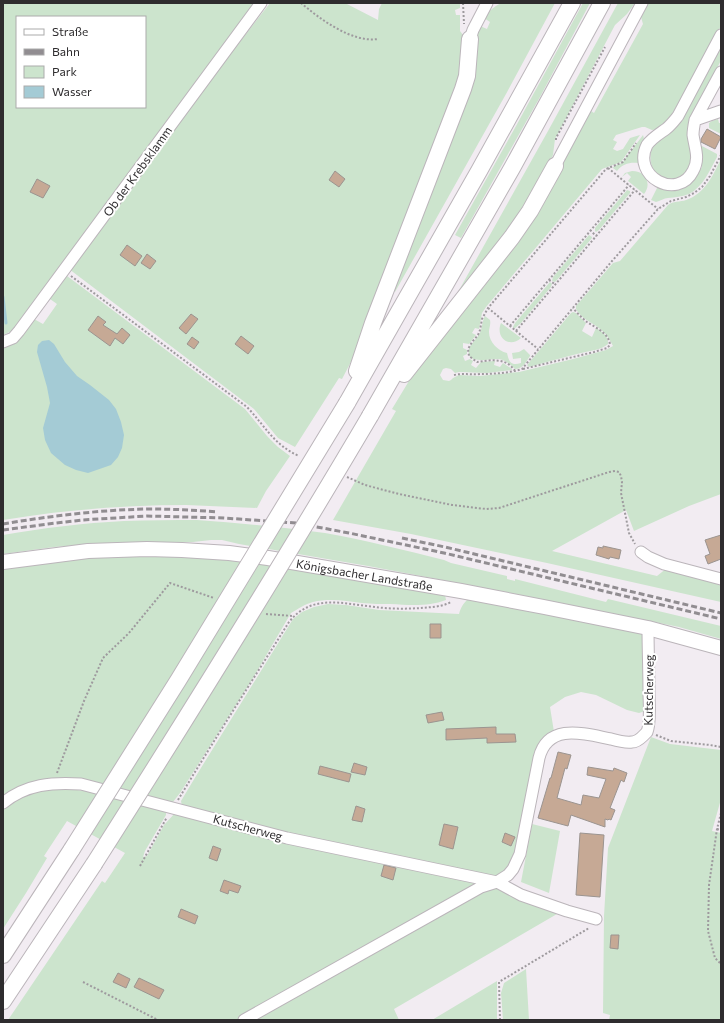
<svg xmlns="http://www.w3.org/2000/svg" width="724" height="1023" viewBox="0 0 724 1023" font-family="Commissioner,sans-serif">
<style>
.green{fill:#cce4cd;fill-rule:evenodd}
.water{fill:#a4cbd5}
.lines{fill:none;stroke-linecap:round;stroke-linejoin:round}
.stream{stroke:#a4cbd5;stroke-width:3}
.building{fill:#c6a995;stroke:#9b9490}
.minor-casing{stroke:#bbb5ba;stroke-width:13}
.major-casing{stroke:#bbb5ba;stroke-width:16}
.highway-casing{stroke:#bbb5ba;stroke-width:18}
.path{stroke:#9e9a9e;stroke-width:2;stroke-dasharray:2 2;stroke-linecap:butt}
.minor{stroke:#fff;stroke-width:11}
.major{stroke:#fff;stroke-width:14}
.highway{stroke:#fff;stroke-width:16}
.rail{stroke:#918d91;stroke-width:3;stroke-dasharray:6 3;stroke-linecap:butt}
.highway-bridge-casing{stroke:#bbb5ba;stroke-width:18;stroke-linecap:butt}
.highway-bridge{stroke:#fff;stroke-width:16}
.labels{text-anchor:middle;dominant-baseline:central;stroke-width:4;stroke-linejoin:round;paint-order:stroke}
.street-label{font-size:12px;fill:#2e2c2e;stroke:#fff}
</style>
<rect width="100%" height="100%" fill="#f2ecf2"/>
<path class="green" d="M3,3H256L14,330L3,335ZM17,17H145V107H17Z
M270,3H345L378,20L379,9L382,3H460V8L455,10L456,15H460V31L463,35L462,75L353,358L342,379L339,378L295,447L278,438L254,409L69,269L148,160Z
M501,3H555L506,94L395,292L393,290L475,40L480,26L487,29L490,22L484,18C488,11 494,7 501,3Z
M583,3H590L540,97L461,238L455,235L516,126Z
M618,3H635L627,14L615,25L555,139L553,155L528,207L453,301L548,131Z
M648,3H721V26L670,118L657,129L652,130L645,127H642L616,135L613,140L617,142L613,149L617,151L623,149L630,138L640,135L621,162L602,169L486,307L482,313L479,329L475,328L472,333L476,335L469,344L463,343V348L467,350V354L463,356L465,361L470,359L473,361L471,365L476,368L481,362L495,361L494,365L500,367L503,363L512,369V370L487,373L459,372L455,373L451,369L446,368L443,369L440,375L443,380L449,381L451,380L453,378L459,375L479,376L519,372L573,359L606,350L613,346C610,340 606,333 600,329C592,322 581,319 576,309V306L613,263L620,261L668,205C673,201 680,202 686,200C705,194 713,175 721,159V494L689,506L634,531L626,510L552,551L657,576L667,568L721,583V602L547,563L411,534L333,520L396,411L392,409L412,376L560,168L591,111L594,113L643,24L641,17Z
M721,44C721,49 722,55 721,59C720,64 716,69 714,73C708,84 703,95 697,105C693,111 689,118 688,125C685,139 698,160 687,172C669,191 642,171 653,146Z
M718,119L719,123H721V134L709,128V123L712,121Z
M643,135C646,143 640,145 639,153C638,156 639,160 638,163C630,162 622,164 617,171L613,168L614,166L622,163Z
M700,145L717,154V157C710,170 703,187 689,194C682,197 675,197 668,198C664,198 660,201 656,202L651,200L657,188L688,184L694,179L702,167V154Z
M632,171C646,171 652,184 644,194L628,181L631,177L627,173L622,177L625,173Z
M627,190L630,191V193L599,230L596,232L595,231V228Z
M589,235L592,237V238L557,280L555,282L552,281L553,277Z
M67,276L245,409L267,436L278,447L290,456L266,491L257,508C233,507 210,506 186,505C125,505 63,510 3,520V346L34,319L43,324L57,304L50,299Z
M550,282L552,284L551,287L521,323L514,329L513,327L515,323Z
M573,312L576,313L586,323L582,331L592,337L596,328C602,331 609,337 608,344C601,350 590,351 581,353C564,357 547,362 529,367L527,365L571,313Z
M485,316L490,320C491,324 489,328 489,332C489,342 498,351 507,353C509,362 511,366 521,363V358L513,359L512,353L519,352L524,349L530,355V356C526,362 523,369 515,369C510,364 505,360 499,359C490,358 465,366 469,349C471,343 477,339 480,333C482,328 482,323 484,318Z
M501,323L521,338C509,349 495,337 501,323Z
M197,520C240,523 282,527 325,533C365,540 404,550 444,560L451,563L507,576V579L515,581V579L606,602L608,599L721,626V639L679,627L516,594L368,566L239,544L222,540H211L193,542H141L106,543L54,547L3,554V535C43,528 83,523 124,521C148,520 173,520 197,520Z
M92,556H176L223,560L312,570L445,595L446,600C428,607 409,605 390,604C381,604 372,604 362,603C346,601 330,598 313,602C305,604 298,609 291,613L253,678L180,793L173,802L170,803L66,781L3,800V569Z
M468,599L640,633L643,635L645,711L639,713L627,710L596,695L581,692L565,697L550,707L554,732L542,742L516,857L504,872L495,877L272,832L182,806L181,801L196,776L285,632L293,619L302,612L314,607L328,604L346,605L379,610L459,614C461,607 463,604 468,599Z
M651,737L670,744L721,750V799L712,831L721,833V1020H609L610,1015L603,1013L604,916L608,848Z
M49,787L86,791L154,807L166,812V815L145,851L143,857L147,856L164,825L175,813L483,883L557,914L394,1009L399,1020H8L102,881L105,883L125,853L67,821L44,856L47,858L26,893L3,929V809L15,798Z
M532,824L560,831L549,893L521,882Z
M526,969L529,1020H503L501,993L504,983Z
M497,981V1020H432Z"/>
<path class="water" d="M49,340L54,344L65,362L77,376L90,385L109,400L116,409L121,422L124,435L122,448L118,457L111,465L88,473L76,470L65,465L51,453L45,440L43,428L50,403L47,387L37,352L38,345L42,341Z"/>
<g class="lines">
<path class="stream" d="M3,297L6,323"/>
</g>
<path class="building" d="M707,129L721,137L715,149L701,142V139Z
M335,171L345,179L339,187L329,180Z
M37,179L50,186L43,198L30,192Z
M127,245L142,256L135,266L120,255Z
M147,254L156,261L150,269L141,263Z
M191,314L198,319L186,334L179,328Z
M98,316L106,322L103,325L117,334L122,328L130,335L123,344L115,338L110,346L88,330Z
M241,336L254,346L248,354L235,344Z
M192,337L199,342L194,349L187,344Z
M721,535V559L708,564L705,556L710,554L705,540Z
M603,546L621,550L619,559L610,557L609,559L596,555L598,547L603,548Z
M430,624H441V638H430Z
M442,712L444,720L428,723L426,715Z
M496,727V734H515L516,742L487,743V738L446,740V729Z
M558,752L571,755L567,769L565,768L557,798L581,805L583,795L599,798L606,779L587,775L588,767L613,771L614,768L627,773L624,782L621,780L610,808L615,810L611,820L609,819L608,820L605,819V827L571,815L568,826L538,818L550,778H551Z
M354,763L367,767L365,775L351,772Z
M320,766L351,774L349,782L318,774Z
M356,806L365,809L362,822L352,820Z
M444,824L458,827L453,849L439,845Z
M505,833L515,837L511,846L502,842Z
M580,833L604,835L600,897L576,895Z
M213,846L221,849L217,861L209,858Z
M384,865L396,868L393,880L381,876Z
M224,880L241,886L238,893L229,890L228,894L220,891Z
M181,909L198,916L195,924L178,917Z
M611,935H619L618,949L610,948Z
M118,973L130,979L126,988L113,982Z
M139,978L164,990L159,999L134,987Z"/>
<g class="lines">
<g class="minor-casing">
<path id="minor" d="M721,35L678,116C674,121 671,125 666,129C659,134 652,138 647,145C631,177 678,201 693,171C700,158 695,149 693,135C693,130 694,125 695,120L721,72
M470,39L473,30L487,3
M695,120L721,111
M555,166L642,3
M3,342L13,338L19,331L261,3
M641,552L648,557L664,564L721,579
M3,803C26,784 53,782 81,784L287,838L497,882L508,875L513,869L520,854L539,758C548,722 585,734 611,739C618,741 626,743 632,742C636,742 640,739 643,736C644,735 646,733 647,732C651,722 649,703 649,692C649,671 648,650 648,628
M244,1020L481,887L497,882L521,895L567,911L596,919"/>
</g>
<g class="major-casing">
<g id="major">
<path id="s1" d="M3,562L88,551L147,549L182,550L229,553L268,558L461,591L544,607L648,628L721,648"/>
</g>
</g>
<g class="highway-casing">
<path id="highway" d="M357,371L373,323L463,89L467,76L470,39
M404,374L512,237L530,211L555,166
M347,403L479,171L572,3
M370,416L512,168L602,3
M3,955L72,849
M3,1001L94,864"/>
</g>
<path class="path" d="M301,3C320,19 352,43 378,39
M463,3L464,24
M556,140V138L605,47
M608,168L658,209
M590,230L596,236
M71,276L247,407C265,426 274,445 299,456
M549,280L556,285
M488,308L538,349
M510,326L629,185
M516,331L635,190
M523,369L594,352L607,348L610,345C609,333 596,328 587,322C582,318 577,313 573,308
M515,371C506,357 490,360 477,362L469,356L468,349L472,342L478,335L480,330L482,319L488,308L606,169L623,162L636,143
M454,375C463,373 471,375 480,374C494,374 509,373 522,369L612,261L658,209L671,201L686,197L694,193L702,187L710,176L721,155
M347,477L365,485L399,494L452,505L486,509L499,508L609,472L615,471L619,472L621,476L622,482L621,493L629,533L635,544
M266,614L293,616
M656,735L671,741L710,745L721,747
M57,773L84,701L103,658L129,633L170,583L214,598
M178,800C214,740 252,681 289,622C312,593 344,604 375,607C390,609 406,609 421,608C431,607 442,607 451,602
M721,813L717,829L709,885L708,931L715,958L721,964
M717,829L721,830
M140,866L167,817
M83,982L158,1020
M500,1020L499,982L589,928"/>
<use href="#minor" class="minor"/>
<use href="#major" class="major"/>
<use href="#highway" class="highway"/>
<path class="rail" d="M3,524C50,516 99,510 147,509C171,509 194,510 218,512
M3,530L48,524L82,520L147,516L224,518L296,523L349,533L444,553L721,619
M402,538L445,547L721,613"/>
<g class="highway-bridge-casing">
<path id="highway-bridge" d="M72,849L179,679L347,403
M94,864C188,716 281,567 370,416"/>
</g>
<use href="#highway-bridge" class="highway-bridge"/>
</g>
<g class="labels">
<g class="street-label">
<text transform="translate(137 171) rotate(-54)">Ob der Krebsklamm</text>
<text stroke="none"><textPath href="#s1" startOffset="364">Königsbacher Landstraße</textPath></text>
<text transform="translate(648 690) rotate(-89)">Kutscherweg</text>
<text transform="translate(248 827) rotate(15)">Kutscherweg</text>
</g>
</g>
<rect width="724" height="1023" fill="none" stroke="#2e2c2e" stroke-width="8"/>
<rect x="16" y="16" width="130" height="92" fill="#ffffff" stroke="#ababab"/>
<rect x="24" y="29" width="20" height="6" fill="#ffffff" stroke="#ababab"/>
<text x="52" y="36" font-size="12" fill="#2e2c2e">Straße</text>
<rect x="24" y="49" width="20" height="6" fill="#918d91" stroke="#ababab"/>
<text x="52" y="56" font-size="12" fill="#2e2c2e">Bahn</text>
<rect x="24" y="66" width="20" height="12" fill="#cce4cd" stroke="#ababab"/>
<text x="52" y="76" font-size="12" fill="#2e2c2e">Park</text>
<rect x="24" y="86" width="20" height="12" fill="#a4cbd5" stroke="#ababab"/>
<text x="52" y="96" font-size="12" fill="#2e2c2e">Wasser</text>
</svg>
